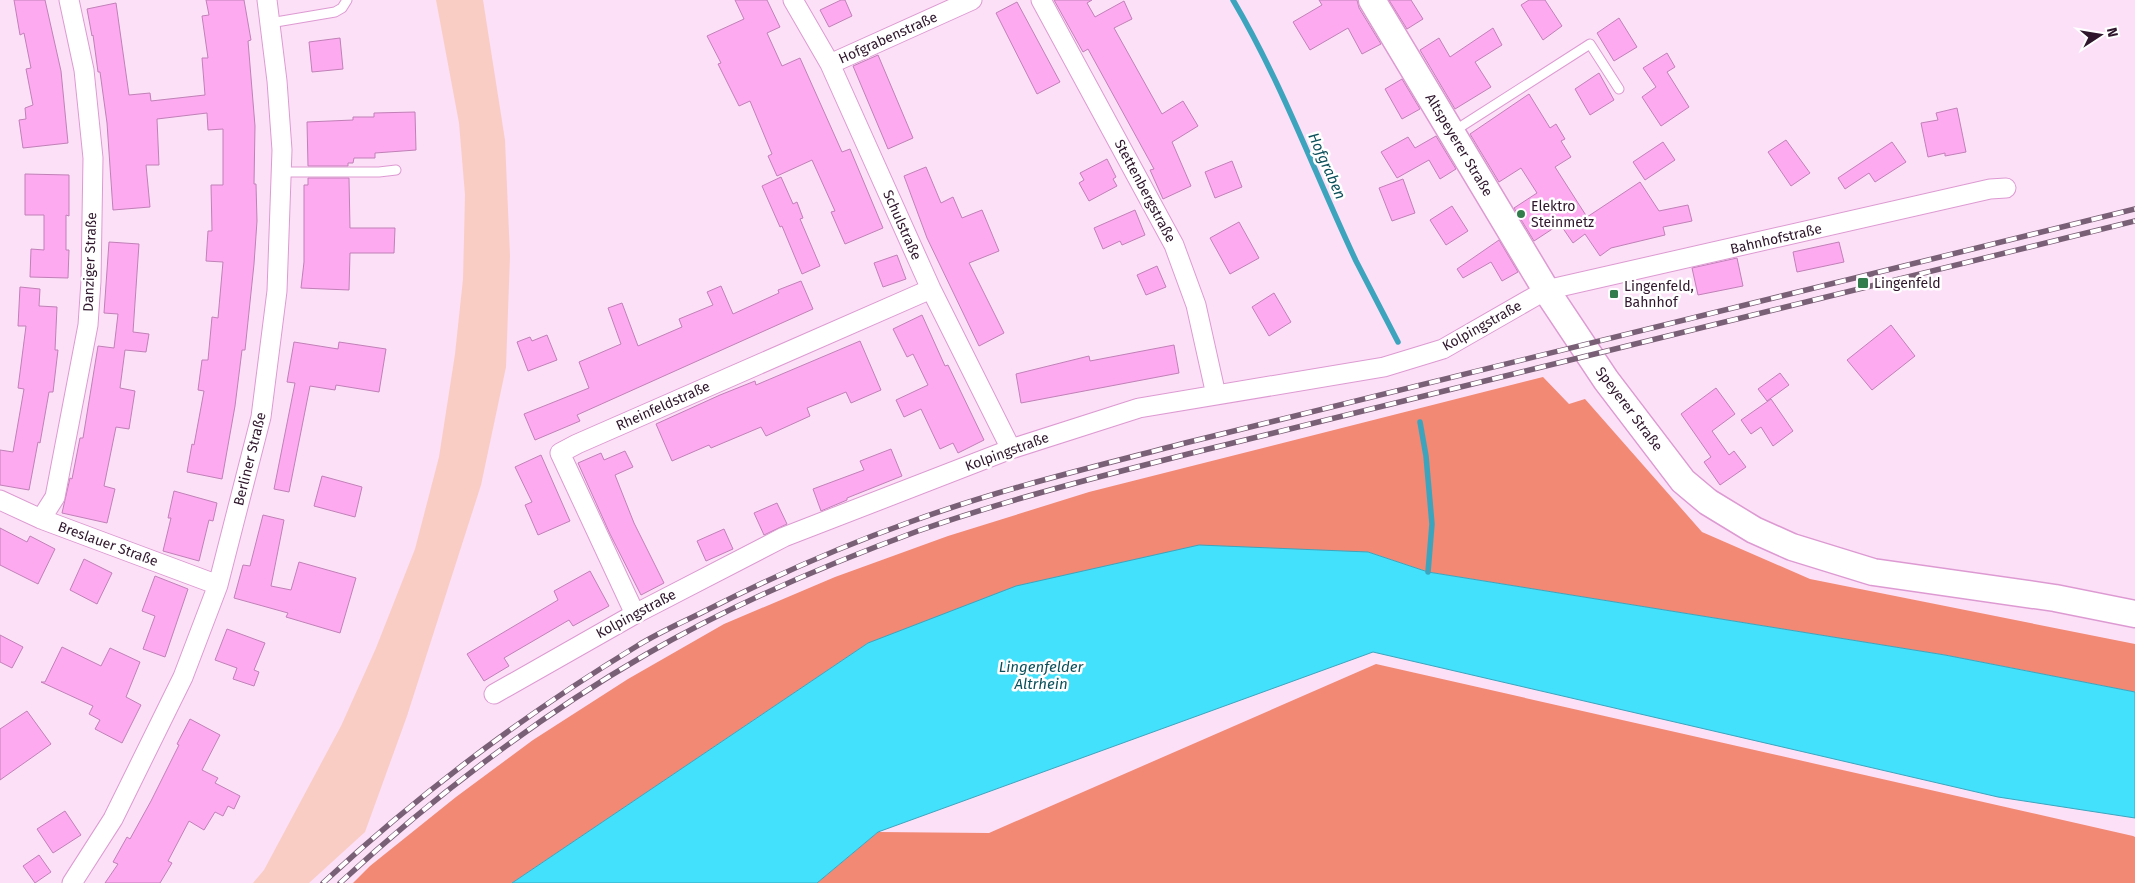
<svg xmlns="http://www.w3.org/2000/svg" width="2135" height="883" viewBox="0 0 2135 883" font-family="'Fira Sans',sans-serif">
<style>
.green{fill:#f9cdc4}
.forest{fill:#f18974}
.water{fill:#43e1fc;stroke:#3da4be}
.lines{fill:none;stroke-linecap:round;stroke-linejoin:round}
.stream{stroke:#3da4be;stroke-width:5.5}
.building{fill:#fdaaf1;stroke:#c180b7}
.lane-casing{stroke:#dd9ad2;stroke-width:11}
.street-casing{stroke:#dd9ad2;stroke-width:21}
.secondary-casing{stroke:#dd9ad2;stroke-width:29}
.lane{stroke:#fff;stroke-width:9}
.street{stroke:#fff;stroke-width:19}
.secondary{stroke:#fff;stroke-width:26}
.rail-casing{stroke:#7a6076;stroke-width:5.5}
.rail{stroke:#fff;stroke-width:4;stroke-dasharray:11;stroke-linecap:butt}
.poi-dot{fill:#327d4b;stroke:#fff;stroke-width:2}
.labels{text-anchor:middle;dominant-baseline:central;stroke-width:5;stroke-linejoin:round;paint-order:stroke}
.street-label{font-size:14px;fill:#2f162c;stroke:#fff}
.poi-label{font-size:14px;fill:#2f162c;stroke:#fff;text-anchor:start}
.water-label{font-size:15px;font-style:italic;fill:#0b4f5a;stroke:#fff}
</style>
<rect width="100%" height="100%" fill="#fce0f7"/>
<path class="green" d="M436,0H483L505,140L510,256L506,367L481,485L407,716L365,832L309,883H253L264,870L341,726L376,648L415,549L439,457L455,354L463,279L465,195L459,123Z"/>
<path class="forest" d="M1543,377L1569,404L1585,399L1702,532L1810,579L2135,644V692L1945,655L1428,572L1368,552L868,643L512,883H353L370,866L456,797L533,740L628,679L724,624L835,577L948,536L1089,492Z
M1376,664L2133,836L2135,837V883H817L878,832L989,833Z"/>
<path class="water" d="M1199,545L1368,552L1428,572L1945,655L2135,692V818L1998,797L1373,652L878,832L817,883H512L868,643L1016,586Z"/>
<g class="lines">
<path class="stream" d="M1233,0C1282,83 1315,174 1356,261C1370,288 1384,315 1398,342
M1420,422L1426,456L1432,524L1428,572"/>
</g>
<path class="building" d="M14,0H45L61,71L68,143L23,148L19,120L26,119L25,108L33,105L26,69L31,68L24,33L20,35Z
M206,0H244L251,40L248,41L255,126L254,184H256L257,221L254,264L245,350H242L235,406L222,479L187,472L192,444L194,445L204,391L198,390L202,360H208L212,317L218,318L223,262L206,261L208,231H212L211,185H223V129L208,130L207,113L157,119L159,165H146L150,207L113,210L107,123L100,72H98L93,35L92,36L87,9L116,3L129,95L150,93L151,101L205,95L202,58H208L202,16L209,15Z
M735,0H767L780,27L767,33L782,66L800,58L842,152L850,149L883,228L845,244L831,212L835,211L812,160L777,176L768,156L772,154L750,101L739,106L718,64L721,63L707,36L744,19Z
M841,0H845L852,16L829,27L820,10Z
M1054,0H1092L1087,3L1095,17L1124,1L1132,19L1114,28L1162,114L1183,101L1198,126L1172,142L1191,186L1163,199L1150,170L1154,169L1088,49L1083,52Z
M1319,0H1357L1359,8L1381,44L1362,54L1348,28L1310,50L1293,22L1322,5Z
M1389,0H1411L1423,19L1407,29Z
M1529,0H1545L1562,26L1543,40L1521,5Z
M1017,2L1060,82L1037,94L996,13Z
M1619,18L1637,47L1614,61L1597,33Z
M1493,28L1502,45L1475,62L1491,87L1455,109L1420,50L1439,38L1450,57Z
M340,38L343,69L312,72L309,42Z
M1667,53L1675,67L1667,72L1689,107L1661,126L1642,97L1656,87L1643,68Z
M878,55L913,138L888,149L853,66Z
M1599,73L1614,100L1590,115L1575,89Z
M1402,79L1420,109L1402,119L1385,89Z
M1529,94L1550,128L1556,124L1565,139L1561,141L1571,157L1555,167L1587,217L1640,182L1659,211L1688,205L1692,221L1663,227L1665,235L1611,248L1600,256L1585,234L1573,243L1560,224L1534,241L1514,208L1537,193L1521,168L1499,182L1470,134Z
M1957,108L1966,152L1945,156V153L1928,157L1921,123L1938,120L1936,113Z
M415,112L416,150L375,153V158H354L353,163H348V166H308L307,122L353,120V117H374V113Z
M1436,136L1456,169L1440,179L1429,160L1397,178L1381,152L1408,137L1415,148Z
M1786,140L1810,173L1791,186L1768,152Z
M1663,142L1675,160L1645,180L1633,162Z
M1892,142L1906,162L1875,182L1869,173L1845,189L1838,178Z
M1107,159L1116,177L1113,179L1117,186L1089,201L1079,183L1084,180L1080,173Z
M1232,161L1242,187L1215,198L1205,172Z
M926,167L941,203L953,197L962,218L982,210L999,251L969,263L1004,333L979,346L927,238L904,176Z
M25,174L69,175V216L66,215V250H69L68,278L30,277L31,249L44,250V215H25Z
M781,177L793,204L797,202L803,218L800,219L820,266L802,274L782,226L780,227L762,186Z
M308,178H349L350,228H395L394,253H350L349,290L301,288L304,262V185H308Z
M1403,179L1415,213L1392,221L1379,188Z
M1452,206L1468,231L1446,245L1430,220Z
M1135,210L1145,235L1122,245L1120,241L1103,249L1094,228Z
M1239,222L1259,258L1230,274L1210,238Z
M1499,240L1518,272L1502,281L1491,262L1463,278L1457,269Z
M109,242L139,244L133,332L149,334L146,352L125,350L120,388L135,391L129,429L116,427L104,486L115,489L107,523L62,513L70,478L72,479L80,438H83L98,346L114,348L118,314L104,313Z
M1839,242L1844,262L1797,272L1793,252Z
M897,255L906,279L883,287L874,263Z
M1737,258L1743,286L1698,295L1692,268Z
M1157,266L1166,287L1146,295L1137,275Z
M801,281L813,309L577,415L580,421L535,440L524,414L589,388L579,362L621,344L608,308L622,303L638,346L682,327L679,319L713,305L707,292L721,286L733,314L779,293L778,290Z
M20,287L40,289L39,306L57,307L55,350H58L53,392H49L40,443L38,442L29,490L0,485V450L13,452L24,389L18,388L26,326H18Z
M1274,293L1291,322L1269,336L1252,307Z
M922,315L945,366L948,365L984,440L958,453L953,443L940,449L921,409L904,417L896,400L928,385L913,354L907,357L893,329Z
M1891,325L1915,356L1872,390L1847,360Z
M547,335L557,360L528,371L517,342L530,337L532,341Z
M860,341L881,390L851,403L846,392L807,408L810,416L766,436L761,427L711,448L709,445L672,461L656,424L720,395L755,381L756,385Z
M294,342L338,349L339,342L386,349L379,392L336,385L335,390L310,386L289,492L274,489L295,383L287,382Z
M1174,345L1179,373L1021,403L1016,374L1089,356L1090,361Z
M1780,373L1789,385L1767,401L1758,389Z
M1716,388L1735,414L1712,431L1729,455L1734,451L1746,467L1720,485L1704,462L1711,457L1681,414Z
M1771,399L1793,431L1773,446L1761,427L1751,434L1741,420Z
M891,449L902,476L847,498V500L821,511L813,489L864,470L860,461Z
M625,451L633,467L615,475L634,523L664,583L641,595L610,534L578,463L601,453L604,460Z
M541,455L570,521L538,535L525,505L532,502L515,467Z
M322,476L362,487L355,517L314,506Z
M174,491L217,503L213,521L209,520L199,561L163,551L171,518H168Z
M777,503L787,524L764,535L754,513Z
M263,515L284,520L271,586L291,590L299,562L356,578L340,633L286,617L288,613L234,598L243,565L250,566Z
M0,528L27,542L30,536L55,549L38,584L0,565Z
M724,529L733,549L706,561L697,541Z
M84,559L112,573L97,604L70,590Z
M590,571L609,606L573,626L569,620L504,658L509,666L484,681L467,654L558,600L554,591Z
M155,576L188,589L165,657L143,649L155,616L142,611Z
M227,629L265,643L254,670L259,672L254,686L233,679L237,668L215,660Z
M0,635L23,647L12,668L0,662Z
M62,647L101,666L110,648L140,662L126,697L141,705L122,743L95,729L100,720L89,714L93,706L41,682H45Z
M27,711L51,744L0,780V729Z
M190,719L220,735L202,770L218,778L215,783L240,796L234,809L228,806L223,816L215,812L204,830L189,821L168,861L172,863L160,883H105L118,864L113,862L127,837L130,839L151,801L179,745L177,744Z
M65,811L81,835L53,853L37,829Z
M39,855L51,872L35,883L23,866Z"/>
<g class="lines">
<g class="lane-casing">
<path id="lane" d="M270,23L335,12L342,8L347,0
M1454,131L1590,44L1619,89
M281,172H379L396,170"/>
</g>
<g class="street-casing">
<path id="street" d="M793,0L830,64L931,289L1011,449
M1041,0L1174,245L1196,305L1216,395
M830,64L972,0
M0,500L41,519L218,585
M41,519L55,497L88,325L91,281L93,158L84,70L69,0
M635,614L560,453L577,444L931,289
M494,694L635,614L784,537L1011,449L1139,408L1384,367L1443,349L1546,290L1990,189L2006,188
M72,883L113,819L183,677L218,585L261,417L277,291L282,150L277,81L267,0"/>
</g>
<g class="secondary-casing">
<path id="secondary" d="M1372,0L1546,290L1606,380L1683,481L1708,502L1754,530L1792,547L1873,572L2055,598L2135,614"/>
</g>
<use href="#lane" class="lane"/>
<use href="#street" class="street"/>
<use href="#secondary" class="secondary"/>
<g class="rail-casing">
<path id="rail" d="M323,883C420,793 525,714 637,646C658,633 681,623 703,612C770,578 839,547 910,522C1000,489 1093,467 1185,443L2135,209
M340,883C433,797 535,719 645,655C731,605 825,565 918,531C1006,500 1097,477 1188,454L2135,221"/>
</g>
<use href="#rail" class="rail"/>
</g>
<g class="poi-dot">
<circle cx="1521" cy="214" r="5"/>
<rect x="1857" y="277" width="12" height="12" rx="2.5"/>
<rect x="1609" y="289" width="10" height="10" rx="2.5"/>
</g>
<g class="labels">
<g class="street-label">
<text transform="translate(888 38) rotate(-24)">Hofgrabenstraße</text>
<text transform="translate(1459 145) rotate(59)">Altspeyerer Straße</text>
<text transform="translate(1145 191) rotate(62)">Stettenbergstraße</text>
<text transform="translate(902 225) rotate(66)">Schulstraße</text>
<text transform="translate(1776 239) rotate(-13)">Bahnhofstraße</text>
<text transform="translate(90 262) rotate(-88)">Danziger Straße</text>
<text transform="translate(1482 326) rotate(-29)">Kolpingstraße</text>
<text transform="translate(663 406) rotate(-24)">Rheinfeldstraße</text>
<text transform="translate(1629 409) rotate(53)">Speyerer Straße</text>
<text transform="translate(1007 452) rotate(-20)">Kolpingstraße</text>
<text transform="translate(250 459) rotate(-76)">Berliner Straße</text>
<text transform="translate(108 544) rotate(20)">Breslauer Straße</text>
<text transform="translate(636 614) rotate(-28)">Kolpingstraße</text>
</g>
<g class="poi-label">
<text x="1531" y="206">Elektro<tspan x="1531" dy="16">Steinmetz</tspan></text>
<text x="1874" y="283">Lingenfeld</text>
<text x="1624" y="286">Lingenfeld,<tspan x="1624" dy="16">Bahnhof</tspan></text>
</g>
<g class="water-label">
<text transform="translate(1327 166) rotate(66)">Hofgraben</text>
<text x="1041" y="667">Lingenfelder<tspan x="1041" dy="17">Altrhein</tspan></text>
</g>
</g>
<g transform="translate(2100 35) rotate(78)" stroke="#ffffff" stroke-width="4" paint-order="stroke">
<path d="M0-4L9 19L0 12L-9 19Z" fill="#2f162c"/>
<text y="-8" font-size="14" font-weight="bold" text-anchor="middle" fill="#2f162c">N</text>
</g>
</svg>
